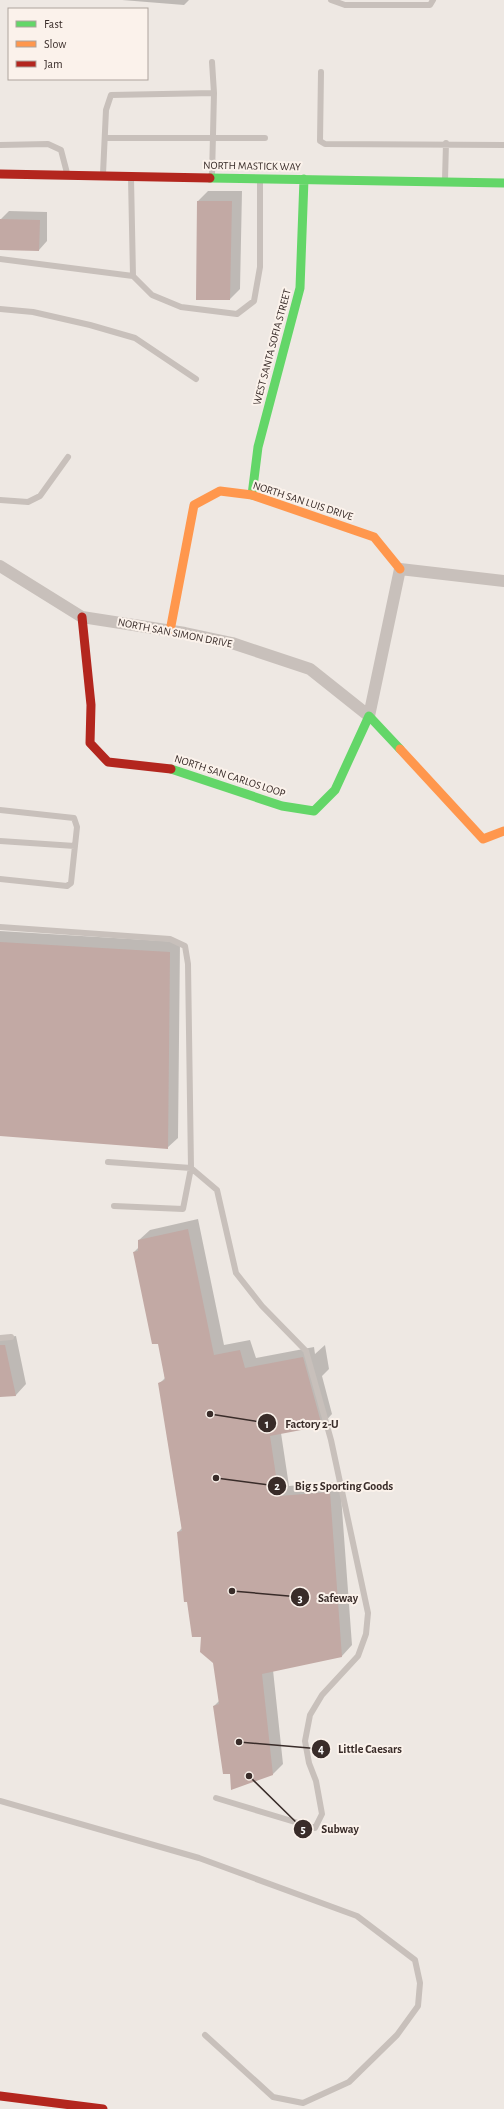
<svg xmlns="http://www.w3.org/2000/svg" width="504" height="2109" viewBox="0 0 504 2109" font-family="'Alegreya Sans',sans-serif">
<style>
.shadow{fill:#0003}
.building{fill:#c2a9a4}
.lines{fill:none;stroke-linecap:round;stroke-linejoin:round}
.lane{stroke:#c8c0bb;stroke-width:6}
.street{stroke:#c8c0bb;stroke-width:12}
.fast{stroke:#63d668;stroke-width:9}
.slow{stroke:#ff974d;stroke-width:9}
.jam{stroke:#b3261e;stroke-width:9}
.labels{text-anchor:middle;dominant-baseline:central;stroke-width:4;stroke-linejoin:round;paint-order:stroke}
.street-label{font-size:11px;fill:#392c29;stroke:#fbf2eb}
.leader{fill:none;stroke:#392c29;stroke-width:1.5}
.callout-dot{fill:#392c29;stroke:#fbf2eb;stroke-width:1.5}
.mark-label{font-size:12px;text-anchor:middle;font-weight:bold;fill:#fff}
.callout-label{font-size:12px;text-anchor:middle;font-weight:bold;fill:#392c29;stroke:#fbf2eb;stroke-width:4;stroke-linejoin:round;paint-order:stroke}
</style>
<rect width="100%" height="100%" fill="#eee8e3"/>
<path class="shadow" d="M122,0H189L184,5Z
M208,191H242L240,289L230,299L198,201Z
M9,211L47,212V241L39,250L1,219Z
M0,931L180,942L178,1138L167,1148L0,1135Z
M198,1219L224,1345L250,1340L256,1358L314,1347L315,1354L325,1345L329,1369L322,1376L332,1414L322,1425L281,1433L289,1486L340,1482L352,1645L342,1656L273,1670L283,1764L272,1775L231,1773L214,1706L220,1700L214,1663L202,1636L178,1532L182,1528L159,1384L165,1378L159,1343L134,1252L139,1247V1240L150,1230Z
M16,1336L26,1384L16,1395L0,1396V1338Z"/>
<path class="building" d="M197,201H232L230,300H196Z
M0,219L40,220L39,251L0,250Z
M0,942L170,952L168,1149L0,1136Z
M188,1229L214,1355L240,1350L245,1368L303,1357L322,1426L270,1436L279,1496L330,1492L342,1657L262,1674L273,1775L231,1790L230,1774H223L213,1706L219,1704L213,1663L200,1652L201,1637H192L187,1602H184L177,1532L182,1531L158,1383L165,1380L158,1344H152L133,1252L138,1251V1240Z
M0,1345H5L16,1396L0,1397Z"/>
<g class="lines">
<path class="lane" d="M331,0L345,5H430L433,0
M321,72L320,141L325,144L504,145
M105,138H265
M0,145L48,144L61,150L67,173
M103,174L106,110L111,95L214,93
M212,176L214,93L212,62
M131,178L133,276
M445,180L446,143
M0,259L133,276L152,295L181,307L237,314L254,301L260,267V180
M0,309L33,312L90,325L135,338L196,379
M0,500L28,502L40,496L68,457
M0,810L74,818L77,827L71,883L67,886L0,879
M0,841L75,846
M0,927L170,939L185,946L188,964L191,1168L108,1162
M114,1206L183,1209L191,1168L217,1190L236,1273L262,1306L306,1351L331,1440L368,1613L366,1634L358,1656L322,1695L310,1715L305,1741L309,1763L316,1781L322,1814L315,1828L216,1798
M0,1338L11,1337
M0,1801L199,1858L357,1916L415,1960L420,1983L418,2006L397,2035L349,2082L303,2103L273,2097L205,2035"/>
<path class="street" d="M0,566L82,617L185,633L232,643L310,669L369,716L400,569L504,581"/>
<path class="fast" d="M210,178L504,183
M252,495L258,447L300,288L304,179
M171,769L282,806L314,811L335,790L369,716L400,749"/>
<path class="slow" d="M170,631L194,505L220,491L252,495L374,537L400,569
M400,749L483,839L504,831"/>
<path class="jam" d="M0,174L210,178
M82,617L91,705L90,743L108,762L171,769
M0,2096L103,2109"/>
</g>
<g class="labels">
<g class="street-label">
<text transform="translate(252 166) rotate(1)">NORTH MASTICK WAY</text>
<text transform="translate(272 347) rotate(-75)">WEST SANTA SOFIA STREET</text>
<text transform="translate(303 501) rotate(18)">NORTH SAN LUIS DRIVE</text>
<text transform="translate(175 633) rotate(11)">NORTH SAN SIMON DRIVE</text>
<text transform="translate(230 776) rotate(18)">NORTH SAN CARLOS LOOP</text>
</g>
</g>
<path class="leader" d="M210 1414L267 1423M216 1478L277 1486M232 1591L300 1597M239 1742L321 1749M249 1776L303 1829"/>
<g class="callout-dot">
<circle cx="210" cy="1414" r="4"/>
<circle cx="216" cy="1478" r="4"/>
<circle cx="232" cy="1591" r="4"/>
<circle cx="239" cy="1742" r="4"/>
<circle cx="249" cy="1776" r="4"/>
<circle cx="267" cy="1423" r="10"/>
<circle cx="277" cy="1486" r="10"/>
<circle cx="300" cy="1597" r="10"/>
<circle cx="321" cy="1749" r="10"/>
<circle cx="303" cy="1829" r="10"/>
</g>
<g class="mark-label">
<text x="267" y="1428">1</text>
<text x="277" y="1490">2</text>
<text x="300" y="1602">3</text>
<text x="321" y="1753">4</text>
<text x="303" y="1833">5</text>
</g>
<g class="callout-label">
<text x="312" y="1428">Factory 2-U</text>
<text x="344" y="1490">Big 5 Sporting Goods</text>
<text x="338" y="1602">Safeway</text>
<text x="370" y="1753">Little Caesars</text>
<text x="340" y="1833">Subway</text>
</g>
<rect x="8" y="8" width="140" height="72" fill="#fbf2eb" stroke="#ada39d"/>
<rect x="16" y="21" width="20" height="6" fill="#63d668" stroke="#ada39d"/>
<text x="44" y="28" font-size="12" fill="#392c29">Fast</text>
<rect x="16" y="41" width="20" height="6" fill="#ff974d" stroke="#ada39d"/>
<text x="44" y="48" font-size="12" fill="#392c29">Slow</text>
<rect x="16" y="61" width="20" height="6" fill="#b3261e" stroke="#ada39d"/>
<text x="44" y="68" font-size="12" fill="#392c29">Jam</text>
</svg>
